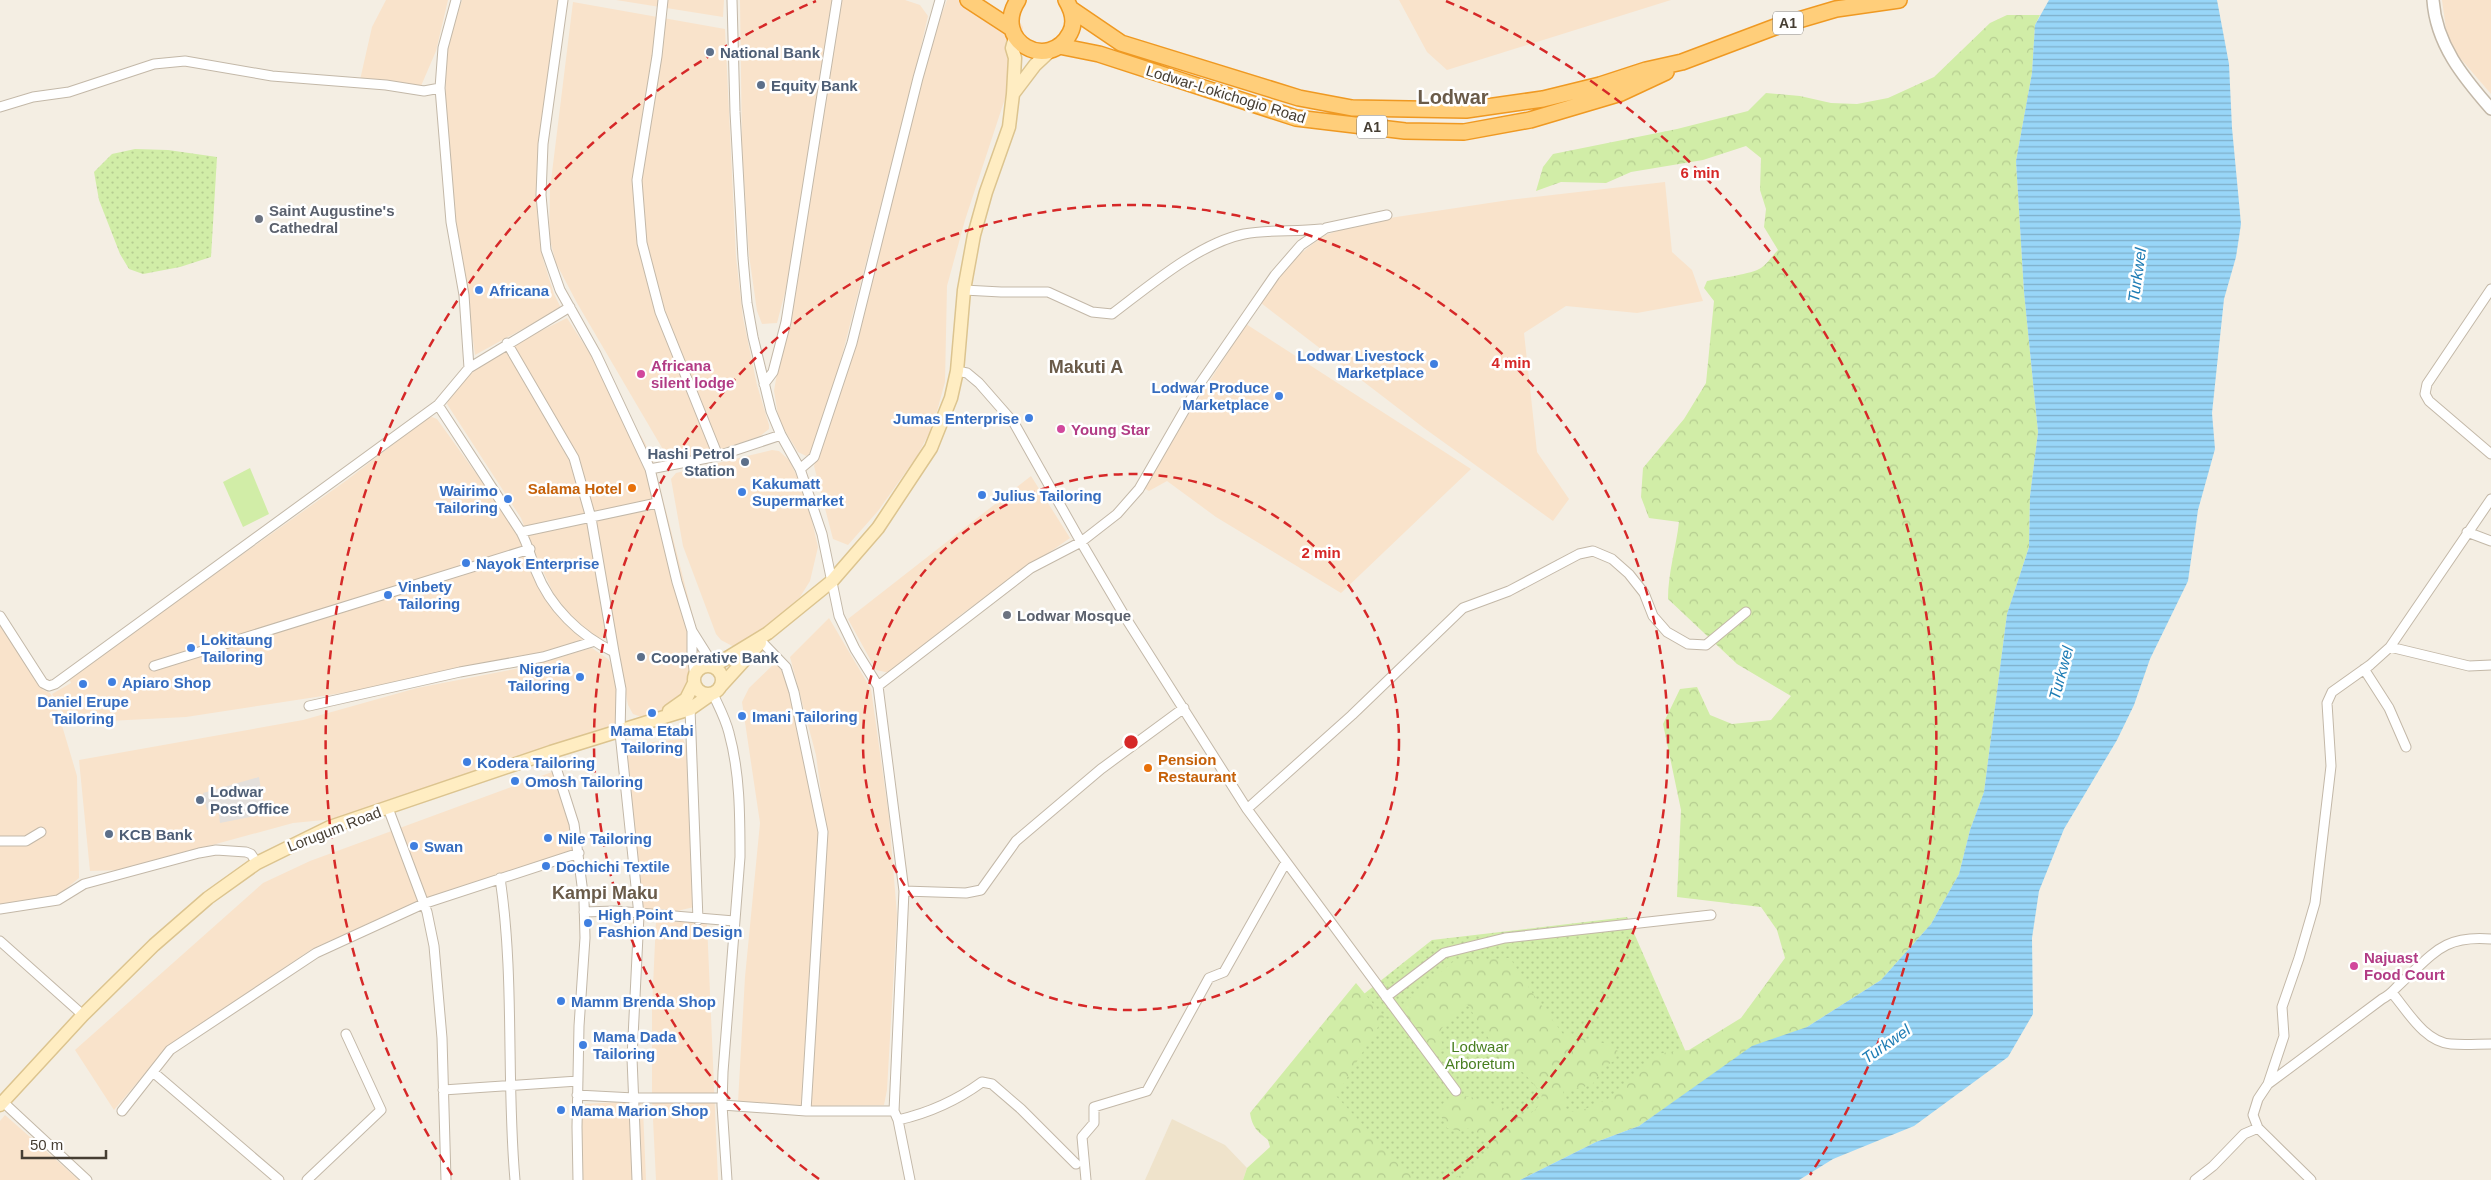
<svg xmlns="http://www.w3.org/2000/svg" width="2491" height="1180" viewBox="0 0 2491 1180" font-family="Helvetica,sans-serif">
<style>
.commercial{fill:#f9e3cb}
.education{fill:#efe3cb}
.green{fill:url(#green-dots)}
.forest{fill:url(#forest-crowns)}
.pitch{fill:#d1eda7}
.parking{fill:#e4e0dc}
.water{fill:url(#water-rules)}
.lines{fill:none;stroke-linecap:round;stroke-linejoin:round}
.minor-casing{stroke:#c3b8a8;stroke-width:11}
.tertiary-casing{stroke:#c3b8a8;stroke-width:14}
.secondary-casing{stroke:#dcc48f;stroke-width:15}
.trunk-casing{stroke:#ef9922;stroke-width:18}
.minor{stroke:#fff;stroke-width:9}
.tertiary{stroke:#fff;stroke-width:11}
.secondary{stroke:#ffedc2;stroke-width:12}
.trunk{stroke:#ffce7a;stroke-width:15}
.ring{fill:none;stroke:#d62828;stroke-width:2.5;stroke-dasharray:9 6}
.service-dot{fill:#5c6f8a;stroke:#fff;stroke-width:2}
.worship-dot{fill:#6b7280;stroke:#fff;stroke-width:2}
.shop-dot{fill:#3f7fe0;stroke:#fff;stroke-width:2}
.hotel-dot{fill:#d1479c;stroke:#fff;stroke-width:2}
.food-dot{fill:#e8710a;stroke:#fff;stroke-width:2}
.labels{text-anchor:middle;dominant-baseline:central;stroke-width:5;stroke-linejoin:round;paint-order:stroke}
.shield{fill:#fff;stroke:#7e7870;stroke-width:1}
.shield-label{font-size:14px;font-weight:bold;fill:#463e33}
.service-label{font-size:15px;font-weight:bold;fill:#4e5e75;stroke:#fff;text-anchor:start}
.street-label{font-size:15px;fill:#463e33;stroke:#fff}
.worship-label{font-size:15px;font-weight:bold;fill:#5b616d;stroke:#fff;text-anchor:start}
.shop-label{font-size:15px;font-weight:bold;fill:#366cbe;stroke:#fff;text-anchor:start}
.hotel-label{font-size:15px;font-weight:bold;fill:#b23c85;stroke:#fff;text-anchor:start}
.food-label{font-size:15px;font-weight:bold;fill:#c56008;stroke:#fff;text-anchor:end}
.park-label{font-size:15px;fill:#487e20;stroke:#fff}
.water-label{font-size:16px;font-style:italic;fill:#1f7db5;stroke:#fff}
.quarter-label{font-size:18px;font-weight:bold;fill:#6a5b49;stroke:#fff}
.district-label{font-size:20px;font-weight:bold;fill:#6a5b49;stroke:#fff}
.centre{fill:#d62828;stroke:#fff;stroke-width:2.5}
.ring-label{font-size:15px;text-anchor:middle;font-weight:bold;fill:#d62828;stroke:#fff;stroke-width:5;stroke-linejoin:round;paint-order:stroke}
</style>
<defs>
<pattern id="green-dots" width="8" height="8" patternUnits="userSpaceOnUse" patternTransform="scale(1.25)"><rect width="8" height="8" fill="#d1eda7"/><path d="M2 2h.1M6 6h.1" fill="none" stroke="#b5cc90" stroke-width="1.8" stroke-linecap="round"/></pattern>
<pattern id="forest-crowns" width="20" height="18" patternUnits="userSpaceOnUse" patternTransform="scale(1.25)"><rect width="20" height="18" fill="#d1eda7"/><path d="M2 6a3 3 0 1 1 6 0M12 15a3 3 0 1 1 6 0" fill="none" stroke="#b5cc90"/></pattern>
<pattern id="water-rules" width="6" height="5" patternUnits="userSpaceOnUse" patternTransform="scale(1.25)"><rect width="6" height="5" fill="#98d6f8"/><path d="M0 2.5h6" fill="none" stroke="#7eafc9"/></pattern>
</defs>
<rect width="100%" height="100%" fill="#f4eee3"/>
<path class="commercial" d="M386,0H448L436,51L421,86L360,80L372,27Z
M462,0H559L545,113L537,213L543,259L554,294L561,308L475,355L453,199L445,106L447,46Z
M616,0H724L723,17Z
M740,0H834L794,258L777,323L762,324L757,311L749,255L742,148Z
M840,0H905L920,5L928,16L917,64L836,379L811,455L806,456L798,452L779,421L774,391Z
M947,0H963L1017,18L1023,27L1021,50L965,220L947,286L945,382L933,426L917,456L878,511L848,545L833,539L814,466L850,364L921,81L933,37Z
M1399,0H1671L1447,70L1427,52Z
M2442,0H2491V94L2448,44Z
M573,2L725,29L736,257L743,318L757,385L769,425V429L760,436L710,453L678,459L668,458L577,303L556,263L549,236L550,189Z
M1665,182L1672,252L1692,270L1703,301L1637,313L1566,306L1524,333L1537,452L1569,499L1553,521L1424,428L1261,303L1286,265L1323,236L1363,222L1509,200Z
M567,318L620,400L645,443L654,464L697,632L701,676L694,699L644,718L633,714L628,705L612,620L575,452L512,345Z
M1246,324L1471,469L1341,593L1216,517L1167,481L1149,491L1142,487Z
M510,348L572,466L591,532L607,638L594,637L559,605L542,569L537,568L528,536L521,518L447,404L450,395L459,384L481,365Z
M432,417L437,419L521,536L523,544L566,619L585,641L546,652L355,691L186,717L69,723L52,694L71,683L69,678L347,480L427,418Z
M772,450L779,451L789,460L806,495L818,547L810,581L800,597L745,646L736,648L721,640L716,634L683,546L671,479L676,473Z
M1031,476L1070,538L963,613L890,673L876,670L848,619Z
M829,618L871,689L889,817L897,915L887,1090L884,1105L810,1106L822,939L826,832L816,755L790,657Z
M0,624L43,690L50,693L55,702L77,776L79,878L55,898L0,906Z
M592,648L608,659L614,668L628,733L345,818L293,823L121,870L90,871L79,760L303,720L417,688L515,669Z
M777,661L788,685L809,770L818,834L817,902L808,993L801,1107L738,1102L745,977L760,823L742,702L749,688Z
M683,739L686,746L694,907L673,912L640,909L631,787L624,745Z
M552,772L565,808L575,850L416,902L312,949L169,1045L114,1110L75,1050L263,883L310,861Z
M656,921L707,923L718,1180H656L652,1099V1008Z
M640,1101L643,1109L646,1180H580L582,1104Z
M5,1115L79,1180H0V1121Z"/>
<path class="education" d="M1172,1119L1225,1145L1247,1168L1243,1180H1145Z"/>
<path class="green" d="M135,149L168,150L217,157L211,257L180,267L143,274L129,269L120,254L99,200L94,172L112,154Z
M1627,917L1695,1073L1500,1180H1369L1279,1090L1355,1001L1432,940Z"/>
<path class="forest" d="M2007,15H2040L2035,25L2032,73L2016,161L2024,292L2038,432L2030,496L2029,547L2007,614L1984,792L1970,830L1959,874L1931,924L1881,980L1807,1027L1716,1073L1639,1126L1596,1142L1520,1180H1450L1464,1174L1492,1151L1473,1127L1460,1131L1447,1128L1438,1110C1441,1106 1444,1101 1449,1098C1465,1090 1506,1109 1522,1116C1535,1113 1540,1107 1542,1094L1525,1074L1501,1058L1467,1004C1455,1013 1445,1021 1438,1035L1445,1049L1435,1050L1408,1023L1404,1003L1454,961L1510,958L1533,994L1563,1034L1608,1044L1618,1051L1615,1060L1603,1068L1592,1085L1563,1091L1566,1111L1578,1112L1608,1099L1655,1054L1689,1050L1741,1018L1785,958L1777,930L1761,907L1677,897L1681,810L1663,724L1680,689L1697,687L1710,715L1732,724L1771,720L1791,696L1737,664L1668,599C1668,573 1676,548 1679,522L1649,518L1641,497L1643,468L1684,419L1706,383L1714,301L1704,288L1707,281C1720,278 1752,274 1761,268C1767,264 1773,255 1778,250L1764,227L1766,209L1760,190L1761,158L1746,146L1703,160L1631,172L1606,183L1561,182L1536,191L1543,167L1553,154L1677,129L1748,111L1766,93L1800,96L1831,103L1857,104L1888,98L1934,77L1990,23Z
M1356,983L1384,1017L1336,1096L1415,1180H1243L1247,1168L1270,1147L1268,1140C1257,1131 1252,1127 1250,1113Z"/>
<path class="pitch" d="M250,468L269,514L243,527L223,482Z"/>
<path class="parking" d="M259,777L265,814L220,823L218,808L207,810L203,793Z"/>
<path class="water" d="M2049,0H2217L2229,64L2232,128L2241,224L2236,257L2224,299L2212,413L2215,449L2198,510L2188,581L2150,659L2134,705L2117,740L2064,829L2039,891L2032,938L2033,1014L2008,1057L1914,1126L1833,1159L1799,1180H1520L1596,1142L1639,1126L1752,1046L1807,1027L1881,980L1931,924L1959,874L1970,830L1984,792L2007,614L2029,547L2030,496L2038,432L2024,292L2016,161L2032,73L2035,25Z"/>
<g class="lines">
<g class="minor-casing">
<path id="minor" d="M456,0L443,48L440,88L451,222L464,295L469,368
M563,0L543,144L541,195L546,250L560,290L596,354L650,469L677,582L692,631L714,666
M663,0L657,56L637,180L642,243L660,312L718,456
M732,0L735,112L743,258L747,303L753,337L771,411L781,435L800,469L822,534L839,616L855,649L878,686L904,891L894,1111L898,1120L910,1180
M0,107L33,97L69,92L154,64L185,61L272,76L386,85L424,91L440,88
M2491,289L2427,384L2425,394L2429,401L2491,454
M964,290L1001,292H1048L1092,312L1112,314C1148,287 1199,243 1244,234C1269,229 1295,232 1321,229
M507,343L574,458L591,518L614,652
M957,371L967,373L979,383L1014,423L1081,542L1127,620L1247,809L1456,1091
M764,384L773,372L786,322L837,0
M438,405L521,532C529,547 530,556 536,571C550,607 580,636 614,652L621,689L620,733L639,915L632,1058L637,1180
M650,469L718,456L781,435
M800,469L814,457L852,343L918,78L940,0
M521,532L657,503
M2467,532L2491,541
M0,616L43,683L49,686L55,684L438,405L469,368L570,307
M692,631V655L695,677
M761,641L786,667L794,692L823,832L806,1111
M2390,647L2469,666L2491,665
M154,666L530,549
M2364,669L2389,708L2406,747
M878,686L1031,568L1081,542L1117,514L1139,489L1199,385L1248,314L1275,275L1301,245L1326,228L1387,215
M713,694C719,707 726,720 729,733C740,773 740,816 740,857L723,1072L722,1105L727,1180
M309,706L460,672L543,657L592,642
M690,709L698,920
M551,752L574,824L584,901L585,938L579,1026L577,1127L578,1180
M388,808L427,912L434,946L442,1038L446,1180
M1247,809L1352,715L1463,608L1509,591L1579,554L1593,551L1612,559L1629,574L1644,593L1653,616L1667,632L1688,644L1706,645L1746,612
M0,841H26L41,832
M500,878C515,978 506,1080 515,1180
M904,891L966,893L981,890L1016,841L1101,769L1184,708
M0,909L58,900L84,884L199,853L216,850L246,852L251,854L257,863
M584,912L615,911L734,921
M0,941L83,1015
M2393,994C2408,1012 2425,1042 2451,1044C2464,1045 2478,1044 2491,1044
M1386,997L1444,953L1505,938L1711,915
M153,1072L279,1180
M2268,1084L2382,999C2392,994 2394,989 2402,982C2434,953 2444,935 2491,939
M443,1090L578,1081
M577,1095L634,1098H722
M3,1102L87,1180
M722,1105L806,1111H894
M122,1111L170,1050L316,953L423,904L579,853
M898,1120C929,1113 956,1101 982,1082L992,1084L1021,1109L1076,1164
M307,1180L381,1110L346,1034
M1086,1180L1082,1137L1094,1123V1107L1147,1091L1209,978L1224,972L1286,862
M2195,1180L2213,1166L2244,1134L2258,1128
M2311,1180L2258,1128L2253,1115L2258,1099L2268,1084L2284,1036L2282,1007L2299,958L2315,903L2331,766L2327,703L2332,692L2370,665L2390,647L2491,499"/>
</g>
<g class="tertiary-casing">
<path id="tertiary" d="M2433,0C2436,44 2463,77 2491,109"/>
</g>
<g class="secondary-casing">
<path id="secondary" d="M1013,94L1035,65L1050,51
M694 680a14 14 0 1 1 28 0a14 14 0 1 1-28 0Z
M714,666L768,633L832,581L878,528L931,448L951,398L957,371L964,290L974,235L986,192L1009,127L1013,94L1015,58L1012,48L1015,37
M720,687L760,643
M669,711L686,699L694,683
M0,1105L83,1015L154,945L208,898L257,863L330,827L551,752L690,709L710,695"/>
</g>
<g class="trunk-casing">
<path id="trunk" d="M968,0L1011,28
M1018,0C991,41 1049,73 1070,33C1076,22 1072,10 1066,0
M1071,9L1121,43L1299,98L1352,108L1466,110L1543,99L1600,85L1646,70L1682,62L1775,27L1836,9L1899,0
M1059,46L1099,54L1296,118L1405,131L1464,132L1530,120L1621,93L1666,72"/>
</g>
<use href="#minor" class="minor"/>
<use href="#tertiary" class="tertiary"/>
<use href="#secondary" class="secondary"/>
<use href="#trunk" class="trunk"/>
</g>
<g class="ring">
<circle cx="1131" cy="742" r="268"/>
<path d="M819 1179A537 537 0 1 1 1443 1179"/>
<path d="M452 1175A805 805 0 0 1 816 1M1446 1A805 805 0 0 1 1810 1175"/>
</g>
<g class="service-dot">
<circle cx="710" cy="52" r="5"/>
<circle cx="761" cy="85" r="5"/>
<circle cx="745" cy="462" r="5"/>
<circle cx="641" cy="657" r="5"/>
<circle cx="200" cy="800" r="5"/>
<circle cx="109" cy="834" r="5"/>
</g>
<g class="worship-dot">
<circle cx="259" cy="219" r="5"/>
<circle cx="1007" cy="615" r="5"/>
</g>
<g class="shop-dot">
<circle cx="479" cy="290" r="5"/>
<circle cx="1434" cy="364" r="5"/>
<circle cx="1279" cy="396" r="5"/>
<circle cx="1029" cy="418" r="5"/>
<circle cx="742" cy="492" r="5"/>
<circle cx="982" cy="495" r="5"/>
<circle cx="508" cy="499" r="5"/>
<circle cx="466" cy="563" r="5"/>
<circle cx="388" cy="595" r="5"/>
<circle cx="191" cy="648" r="5"/>
<circle cx="580" cy="677" r="5"/>
<circle cx="112" cy="682" r="5"/>
<circle cx="83" cy="684" r="5"/>
<circle cx="652" cy="713" r="5"/>
<circle cx="742" cy="716" r="5"/>
<circle cx="467" cy="762" r="5"/>
<circle cx="515" cy="781" r="5"/>
<circle cx="548" cy="838" r="5"/>
<circle cx="414" cy="846" r="5"/>
<circle cx="546" cy="866" r="5"/>
<circle cx="588" cy="923" r="5"/>
<circle cx="561" cy="1001" r="5"/>
<circle cx="583" cy="1045" r="5"/>
<circle cx="561" cy="1110" r="5"/>
</g>
<g class="hotel-dot">
<circle cx="641" cy="374" r="5"/>
<circle cx="1061" cy="429" r="5"/>
<circle cx="2354" cy="966" r="5"/>
</g>
<g class="food-dot">
<circle cx="632" cy="488" r="5"/>
<circle cx="1148" cy="768" r="5"/>
</g>
<g class="labels">
<g class="shield">
<rect x="1773" y="11.5" width="30" height="23" rx="4"/>
<rect x="1357" y="115.5" width="30" height="23" rx="4"/>
</g>
<g class="shield-label">
<text x="1788" y="23">A1</text>
<text x="1372" y="127">A1</text>
</g>
<g class="service-label">
<text x="720" y="52">National Bank</text>
<text x="771" y="85">Equity Bank</text>
<text x="735" y="453" text-anchor="end">Hashi Petrol<tspan x="735" dy="17">Station</tspan></text>
<text x="651" y="657">Cooperative Bank</text>
<text x="210" y="791">Lodwar<tspan x="210" dy="17">Post Office</tspan></text>
<text x="119" y="834">KCB Bank</text>
</g>
<g class="street-label">
<text transform="translate(1226 94) rotate(17)">Lodwar-Lokichogio Road</text>
<text transform="translate(334 829) rotate(-21)">Lorugum Road</text>
</g>
<g class="worship-label">
<text x="269" y="210">Saint Augustine's<tspan x="269" dy="17">Cathedral</tspan></text>
<text x="1017" y="615">Lodwar Mosque</text>
</g>
<g class="shop-label">
<text x="489" y="290">Africana</text>
<text x="1424" y="355" text-anchor="end">Lodwar Livestock<tspan x="1424" dy="17">Marketplace</tspan></text>
<text x="1269" y="387" text-anchor="end">Lodwar Produce<tspan x="1269" dy="17">Marketplace</tspan></text>
<text x="1019" y="418" text-anchor="end">Jumas Enterprise</text>
<text x="752" y="483">Kakumatt<tspan x="752" dy="17">Supermarket</tspan></text>
<text x="498" y="490" text-anchor="end">Wairimo<tspan x="498" dy="17">Tailoring</tspan></text>
<text x="992" y="495">Julius Tailoring</text>
<text x="476" y="563">Nayok Enterprise</text>
<text x="398" y="586">Vinbety<tspan x="398" dy="17">Tailoring</tspan></text>
<text x="201" y="639">Lokitaung<tspan x="201" dy="17">Tailoring</tspan></text>
<text x="570" y="668" text-anchor="end">Nigeria<tspan x="570" dy="17">Tailoring</tspan></text>
<text x="122" y="682">Apiaro Shop</text>
<text x="83" y="701" text-anchor="middle">Daniel Erupe<tspan x="83" dy="17">Tailoring</tspan></text>
<text x="752" y="716">Imani Tailoring</text>
<text x="652" y="730" text-anchor="middle">Mama Etabi<tspan x="652" dy="17">Tailoring</tspan></text>
<text x="477" y="762">Kodera Tailoring</text>
<text x="525" y="781">Omosh Tailoring</text>
<text x="558" y="838">Nile Tailoring</text>
<text x="424" y="846">Swan</text>
<text x="556" y="866">Dochichi Textile</text>
<text x="598" y="914">High Point<tspan x="598" dy="17">Fashion And Design</tspan></text>
<text x="571" y="1001">Mamm Brenda Shop</text>
<text x="593" y="1036">Mama Dada<tspan x="593" dy="17">Tailoring</tspan></text>
<text x="571" y="1110">Mama Marion Shop</text>
</g>
<g class="hotel-label">
<text x="651" y="365">Africana<tspan x="651" dy="17">silent lodge</tspan></text>
<text x="1071" y="429">Young Star</text>
<text x="2364" y="957">Najuast<tspan x="2364" dy="17">Food Court</tspan></text>
</g>
<g class="food-label">
<text x="622" y="488">Salama Hotel</text>
<text x="1158" y="759" text-anchor="start">Pension<tspan x="1158" dy="17">Restaurant</tspan></text>
</g>
<g class="park-label">
<text x="1480" y="1046">Lodwaar<tspan x="1480" dy="17">Arboretum</tspan></text>
</g>
<g class="water-label">
<text transform="translate(2137 275) rotate(-82)">Turkwel</text>
<text transform="translate(2061 673) rotate(-75)">Turkwel</text>
<text transform="translate(1886 1044) rotate(-35)">Turkwel</text>
</g>
<g class="quarter-label">
<text x="1086" y="367">Makuti A</text>
<text x="605" y="893">Kampi Maku</text>
</g>
<g class="district-label">
<text x="1453" y="97">Lodwar</text>
</g>
</g>
<circle cx="1131" cy="742" r="8" class="centre"/>
<g class="ring-label">
<text x="1700" y="178">6 min</text>
<text x="1511" y="368">4 min</text>
<text x="1321" y="558">2 min</text>
</g>
<path d="M22 1150v8h84v-8" fill="none" stroke="#463e33" stroke-width="2.5"/>
<text x="30" y="1150" font-size="15" fill="#463e33" stroke="#ffffff" stroke-width="4" paint-order="stroke">50 m</text>
</svg>
